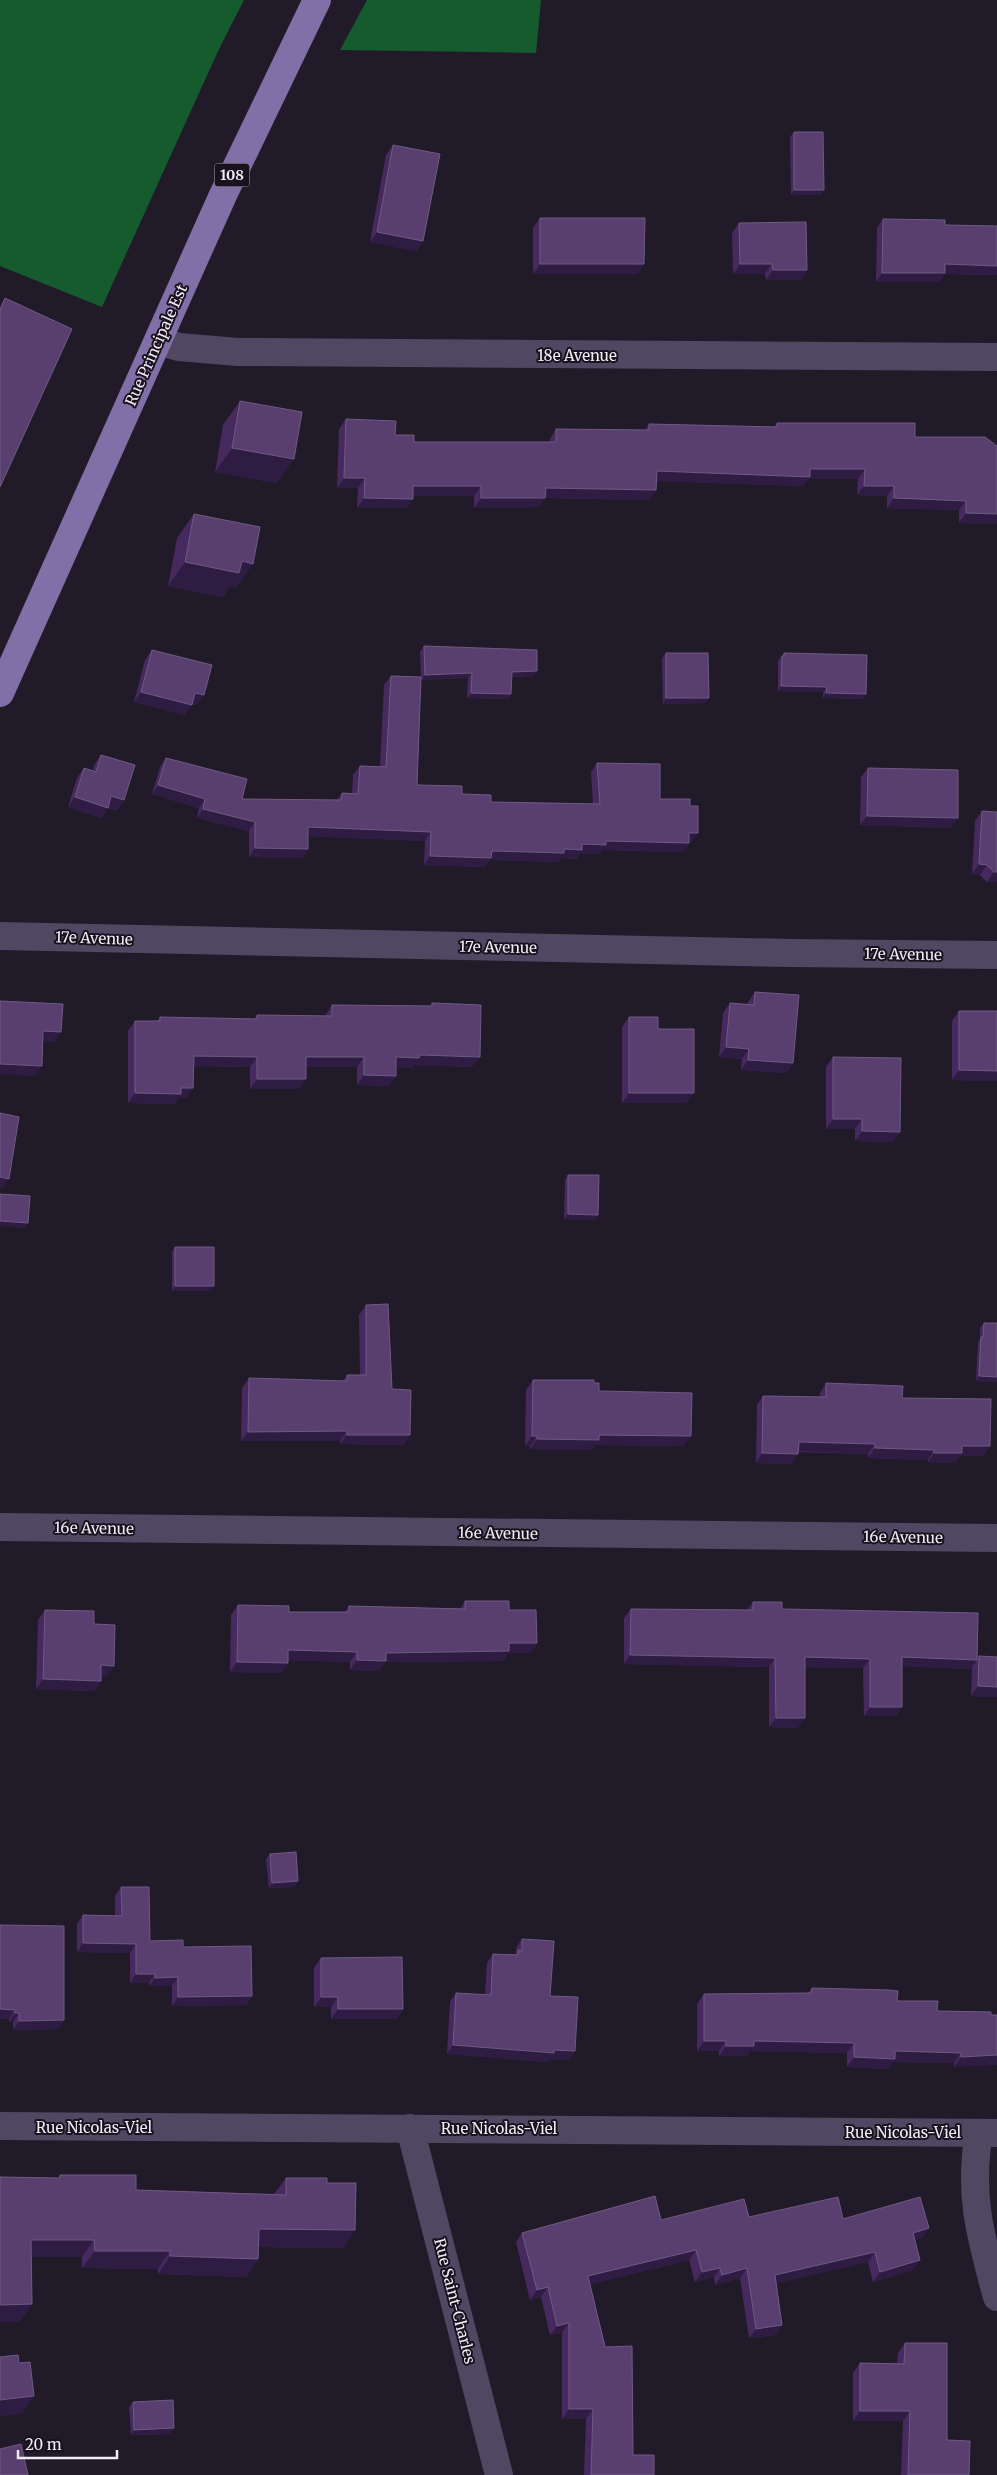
<svg xmlns="http://www.w3.org/2000/svg" width="997" height="2475" viewBox="0 0 997 2475" font-family="Merriweather,serif">
<style>
.forest{fill:#155b2e}
.lines{fill:none;stroke-linecap:round;stroke-linejoin:round}
.minor{stroke:#504862;stroke-width:28}
.primary{stroke:#8170a7;stroke-width:28}
.wall{fill:#462a5f}
.shaded-wall{fill:#2f1c43}
.building{fill:#583f6f;stroke:#705a84}
.labels{text-anchor:middle;dominant-baseline:central;stroke-width:4;stroke-linejoin:round;paint-order:stroke}
.shield{fill:#18121f;stroke:#afaab5;stroke-width:1}
.shield-label{font-size:14px;font-weight:bold;fill:#f0ebf5}
.street-label{font-size:15px;fill:#f0ebf5;stroke:#18121f}
</style>
<rect width="100%" height="100%" fill="#211b29"/>
<path class="forest" d="M0,0H244L219,49L102,307L0,266Z
M367,0H541L536,53L340,50Z"/>
<g class="lines">
<path class="minor" d="M158,341L179,347L238,352L997,357
M0,936L791,953L997,955
M0,1527L997,1538
M0,2126L997,2133
M410,2128L499,2475
M979,2133C968,2195 981,2238 997,2297"/>
<path class="primary" d="M0,693L223,195L317,0"/>
</g>
<path class="wall" d="M794,132L824,190L820,195H791L790,137Z
M393,145L423,241L416,251L370,242L386,155Z
M540,218L644,264L637,274H533V228Z
M883,219L945,225L997,226V275L945,274L939,282H876L877,228Z
M739,223L807,270L800,280H766L765,274H733L732,233Z
M240,401L277,483L215,472L223,425Z
M346,419L395,435L414,442H550V439L556,429L645,430L649,424L774,427L777,423L915,437L996,524L959,523V510L887,508V496L857,495L858,479H808L803,486L657,481L656,490L649,500L545,498L538,507L474,508V496H413L406,508H357L358,488H337L339,429Z
M194,514L236,588L230,586L223,597L168,586L177,538Z
M424,646L533,676L512,677L511,694L508,699L467,698L468,678L421,680L417,785L462,794L491,802L593,804L591,772L597,763L660,799L692,842H689V843L683,852L602,850L599,854L580,853L576,859L560,858L558,862L490,860L485,867L424,865L425,841L308,836V849L302,858L249,857V831L197,818L199,808L152,794L160,767L166,758L242,799L337,800L342,793L352,794L353,775L360,766H380L384,685L391,676L421,677L420,652Z
M152,650L197,705L192,704L185,715L134,702L145,660Z
M666,653L705,703L663,704L662,658Z
M784,653L866,694L863,699L823,698V692L778,691V661Z
M101,755L124,800L117,810L108,808L101,818L68,807L77,778L84,768L93,770L94,765Z
M868,768L951,828L860,825L861,777Z
M982,811L997,882H987L980,875L972,874L975,821Z
M755,992L793,1063L786,1073L741,1070L742,1059L719,1057L723,1013L730,1003L747,1005L748,1002Z
M432,1003L472,1067L414,1065L412,1068L396,1067V1076L389,1086L357,1085V1067H306L299,1089H250V1067L194,1066L193,1088L186,1098H178L174,1104L128,1103V1031L135,1021H157L160,1017L254,1019L257,1015L325,1016L332,1005L430,1006Z
M959,1011H997V1081L952,1080V1021Z
M629,1017L658,1029L687,1103H622V1027Z
M833,1057L900,1132L893,1142L855,1141V1129H826V1067Z
M568,1175L595,1220L564,1219L565,1180Z
M175,1247L210,1291H172V1252Z
M366,1305L392,1389L404,1445L340,1444V1441H241L242,1388L249,1378L343,1381L347,1375H360L359,1315Z
M984,1323L997,1382L976,1381L978,1342L980,1339V1328Z
M533,1380L594,1383L599,1391L684,1446L595,1445L592,1450L530,1449V1446H525L526,1390Z
M826,1383L902,1398L990,1446L983,1456H960L955,1463L928,1462V1460L868,1458V1454L798,1452L792,1464L756,1463L757,1405L763,1396L820,1397V1393Z
M465,1601L509,1610L537,1643L530,1653H508L503,1661L385,1662L379,1671L350,1670V1662L288,1660V1663L281,1673L230,1672L231,1615L238,1605L289,1612H345L349,1606L460,1609Z
M753,1602L977,1659L979,1656L997,1697L971,1696L972,1666L970,1669L902,1666V1707L896,1716H864L863,1668L805,1667L798,1728L769,1727V1667L624,1664V1618L631,1609L747,1610Z
M45,1610L94,1624L114,1666L107,1676H101V1681L94,1691L36,1689L38,1620Z
M270,1854L294,1887L269,1888L266,1859Z
M121,1887L150,1941L183,1947L252,1996L246,2005L172,2006V1986H149V1983H130V1953L77,1952V1924L83,1915L115,1916V1896Z
M0,1925L64,2020L58,2029L13,2030V2022H9V2019H0Z
M522,1939L550,1996L575,2051L569,2060L550,2059L547,2062L447,2054L450,2002L456,1993L485,1995L487,1963L493,1954L514,1955L516,1953V1948Z
M321,1958L403,2009L396,2019H331V2007H314V1968Z
M812,1988L897,2001L937,2011L991,2015L954,2067V2063L893,2062L888,2069L847,2067V2053L750,2051L747,2056H719V2051H697V2004L704,1994L808,1993Z
M60,2175L136,2190L274,2194L286,2178L327,2183L343,2248L258,2247V2259L246,2277L158,2274V2269L82,2268V2257H31L32,2304L19,2322H0V2177L58,2178Z
M749,2217L843,2219L922,2238L915,2240L920,2260L913,2270L873,2282L868,2262L776,2283L782,2325L775,2335L749,2338L740,2278L715,2285L714,2277L695,2282L689,2260L590,2284L633,2455L654,2475H584L586,2419H562V2332L550,2335L541,2297L530,2300L516,2242L522,2233L661,2220Z
M905,2343L947,2440L969,2475H901L903,2421H853V2373L860,2363H897L898,2353Z
M133,2402L170,2434L131,2435L129,2407Z"/>
<path class="shaded-wall" d="M794,190H824L820,195H791Z
M377,232L423,241L416,251L370,242Z
M540,264H644L637,274H533Z
M740,264H772L765,274H733Z
M945,264L997,266V275L945,274L939,282H876L882,273Z
M773,270H807L800,280H766Z
M232,448L294,459L277,483L215,472Z
M810,469H865L858,479H808L803,486L650,481L657,471Z
M344,478H365L358,488H337Z
M413,486H481L474,496H406Z
M864,486H894L887,496L857,495Z
M546,488L656,490L649,500L545,498L538,507L474,508L481,498Z
M364,498L413,499L406,508H357Z
M894,498L966,501L959,510L887,508Z
M966,513L997,514V523L996,524L959,523Z
M242,561L253,564L236,588L230,586L223,597L168,586L185,562Z
M537,671L533,676L508,677L512,672Z
M472,673L468,678L421,680L425,675Z
M781,686L827,687L823,692L778,691Z
M141,692L192,705L185,715L134,702Z
M195,693L204,695L197,705L188,703Z
M471,693L511,694L508,699L467,698Z
M826,693L866,694L863,699L823,698Z
M666,698H709L705,703L663,704Z
M158,785L205,799L199,808L152,794Z
M111,796L124,800L117,810L104,806Z
M75,797L108,808L101,818L68,807Z
M203,809L255,822L249,831L197,818Z
M867,816L958,818L951,828L860,825Z
M308,827L431,832L425,841L302,836Z
M689,833H698L692,842H683Z
M606,841L689,843L683,852L602,850L599,854L580,853L576,859L560,858L558,862L490,860L485,867L424,865L430,856L492,851L564,849L582,844Z
M255,848L308,849L302,858L249,857Z
M979,864L987,865L980,875L972,874Z
M994,872H997V882H987Z
M43,1031L61,1032L54,1042L36,1041Z
M726,1047L749,1049L742,1059L719,1057Z
M420,1055L480,1057L472,1067L414,1065L412,1068L389,1067L396,1057Z
M194,1056L257,1057L250,1067L187,1066Z
M306,1057H364L357,1067H299Z
M748,1060L793,1063L786,1073L741,1070Z
M0,1064L42,1066L35,1076L0,1074Z
M959,1070L997,1071V1081L952,1080Z
M364,1075L396,1076L389,1086L357,1085Z
M257,1079H306L299,1089H250Z
M181,1088H193L186,1098H178L174,1104L128,1103L135,1093Z
M629,1093H694L687,1103H622Z
M833,1119H862L855,1129H826Z
M862,1131L900,1132L893,1142L855,1141Z
M0,1177L9,1179L2,1189L0,1188Z
M568,1214L598,1215L595,1220L564,1219Z
M0,1221L28,1223L25,1228L0,1226Z
M175,1286H214L210,1291H172Z
M979,1376L997,1377V1382L976,1381Z
M347,1431L340,1441H241L248,1432Z
M347,1435H410L404,1445L340,1444Z
M599,1435L691,1436L684,1446L595,1445L592,1450L530,1449L537,1439Z
M532,1436H537L530,1446H525Z
M799,1442L875,1444L868,1454L792,1451Z
M962,1446H990L983,1456H960L955,1463L928,1462L934,1453Z
M875,1448L934,1450L928,1460L868,1458Z
M762,1453L798,1454L792,1464L756,1463Z
M509,1643H537L530,1653H508L503,1661L385,1662L379,1671L350,1670L357,1660L386,1653Z
M288,1650L357,1652L350,1662L282,1660Z
M630,1655L775,1658L769,1667L624,1664Z
M805,1657L870,1659L863,1668L798,1667Z
M902,1657L977,1660L970,1669L895,1666Z
M237,1662L288,1663L281,1673L230,1672Z
M101,1665L114,1666L107,1676L94,1675Z
M43,1679L101,1681L94,1691L36,1689Z
M978,1686L997,1687V1697L971,1696Z
M870,1707H902L896,1716H864Z
M776,1718H805L798,1728L769,1727Z
M298,1881L294,1887L269,1888L272,1883Z
M83,1943L136,1944L130,1953L77,1952Z
M136,1974H155L149,1983H130Z
M178,1977L172,1986H149L155,1978Z
M252,1996L246,2005L172,2006L178,1997Z
M321,1997H338L331,2007H314Z
M0,2009L15,2010L9,2019H0Z
M338,2009H403L396,2019H331Z
M15,2013H19L13,2022H9Z
M64,2020L58,2029L13,2030L19,2021Z
M704,2041H726L719,2051H697Z
M754,2041L854,2043L847,2053L750,2051L747,2056H719L726,2046Z
M453,2045L575,2051L569,2060L550,2059L547,2062L447,2054Z
M895,2051L961,2053L954,2063L893,2062L888,2069L847,2067L854,2057Z
M997,2055V2065L954,2067L961,2057Z
M929,2228L922,2238L906,2243L913,2233Z
M259,2229L355,2230L343,2248L247,2247Z
M31,2240H94L82,2257H19Z
M696,2250L689,2260L581,2286L588,2276Z
M95,2251H170L158,2269L82,2268Z
M875,2252L868,2262L768,2285L775,2275Z
M170,2256L258,2259L246,2277L158,2274Z
M920,2260L913,2270L873,2282L880,2272Z
M720,2268L714,2277L695,2282L702,2272Z
M747,2268L740,2278L715,2285L722,2275Z
M548,2287L541,2297L530,2300L537,2290Z
M32,2304L19,2322H0V2305Z
M569,2323L562,2332L550,2335L557,2326Z
M782,2325L775,2335L749,2338L756,2329Z
M34,2396L22,2414L0,2416V2400Z
M569,2409H593L586,2419H562Z
M860,2411H910L903,2421H853Z
M174,2428L170,2434L131,2435L134,2430Z"/>
<path class="building" d="M794,132H823L824,190H794Z
M393,145L440,154L423,241L377,232Z
M540,218H645L644,264H540Z
M883,219L945,220V225L997,226V266L945,264V273H882Z
M806,222L807,270H773L772,264H740L739,223Z
M5,298L72,329L0,487V309Z
M240,401L302,412L294,459L232,448Z
M346,419L396,421L395,435H414V442H556V429L649,430V424L777,427V423H915V437H985L997,446V514L966,513V501L894,498V486H864L865,469H810V477L657,471L656,490L546,488L545,498H481V486H413V499L364,498L365,478H344Z
M194,514L260,527L253,564L242,561L239,573L185,562Z
M424,646L537,650V671L512,672L511,694L471,693L472,673L425,675Z
M152,650L212,665L204,695L195,693L192,705L141,692Z
M666,653H708L709,698H666Z
M784,653L867,655L866,694L826,693L827,687L781,686L782,656H784Z
M391,676L421,677L417,785L462,786V794L491,795V802L600,804L597,763L660,764V799H690V806H698V833H689V843L606,841V845L582,844V850L564,849V853L492,851L491,858L430,856L431,832L308,827V849L255,848V822L203,809L205,799L158,785L166,758L247,779L242,799L341,800L342,793L358,794L360,766L386,767Z
M101,755L135,765L124,800L111,796L108,808L75,797L84,768L96,772Z
M868,768L958,770V818L867,816Z
M982,811L997,812V872H994L987,865L979,864Z
M755,992L799,995L793,1063L748,1060L749,1049L726,1047L730,1003L754,1005Z
M0,1001L63,1004L61,1032L43,1031L42,1066L0,1064Z
M432,1003L481,1005L480,1057L420,1055L419,1058L396,1057V1076L364,1075V1057H306V1079H257V1057L194,1056L193,1088H181V1094L135,1093V1021H160V1017L257,1019V1015L332,1016V1005L432,1006Z
M959,1011H997V1071L959,1070Z
M629,1017H658V1029H694V1093H629Z
M833,1057L901,1058L900,1132L862,1131V1119H833Z
M0,1113L19,1117L9,1179L0,1177Z
M568,1175H599L598,1215L568,1214Z
M0,1194L30,1196L28,1223L0,1221Z
M175,1247H214V1286H175Z
M388,1304L392,1389L411,1390L410,1435H347V1431L248,1432L249,1378L347,1381V1375H366V1305Z
M984,1323H997V1377L979,1376L981,1337H983Z
M533,1380H594V1383H599V1391L692,1393L691,1436L599,1435V1440L537,1439V1436H532Z
M826,1383L903,1386L902,1398L991,1399L990,1446H962V1453H934V1450L875,1448V1444L799,1442L798,1454L762,1453L763,1396L826,1397Z
M465,1601H509V1610H536L537,1643H509V1651L386,1653V1661L357,1660V1652L288,1650V1663L237,1662L238,1605L289,1606V1612H349V1606L465,1609Z
M753,1602H782V1609L978,1613L977,1660L902,1657V1707H870V1659L805,1657V1718H776L775,1658L630,1655L631,1609L753,1610Z
M45,1610L94,1611V1624L115,1625L114,1666L101,1665V1681L43,1679Z
M979,1656L997,1657V1687L978,1686Z
M296,1852L298,1881L272,1883L270,1854Z
M121,1887H149L150,1941L183,1940V1947L251,1946L252,1996L178,1997V1977L155,1978V1974H136V1944L83,1943V1915L122,1916Z
M0,1925L64,1926V2020L19,2021V2013H15V2010L0,2009Z
M522,1939L554,1941L550,1996L578,1997L575,2051L554,2050V2053L453,2045L456,1993L491,1995L493,1954L518,1955V1950L522,1951Z
M402,1957L403,2009H338V1997H321V1958Z
M812,1988L889,1990L898,1991L897,2001H938L937,2011L991,2012V2015H997V2055L961,2057V2053L895,2051V2059L854,2057V2043L754,2041V2046H726V2041H704V1994L811,1993Z
M60,2175H136V2190L286,2195V2178H327V2183H356L355,2230L259,2229L258,2259L170,2256V2251H95L94,2240H31L32,2304L0,2305V2177L60,2178Z
M655,2196L661,2220L744,2199L749,2217L838,2197L843,2219L920,2197L929,2228L913,2233L920,2260L880,2272L875,2252L775,2275L782,2325L756,2329L747,2268L722,2275L720,2268L702,2272L696,2250L588,2276L605,2347L632,2346L633,2455H654V2475H591L593,2409H569V2323L557,2326L548,2287L537,2290L522,2233Z
M905,2343H947V2440L970,2441L969,2475H908L910,2411H860V2363L904,2364Z
M18,2355L19,2363L30,2362L34,2396L0,2400V2357Z
M173,2400L174,2428L134,2430L133,2402Z
M21,2444L28,2475H0V2449Z"/>
<g class="labels">
<rect class="shield" x="214.5" y="163.5" width="35" height="23" rx="4"/>
<g class="shield-label">
<text x="232" y="175">108</text>
</g>
<g class="street-label">
<text transform="translate(156 345) rotate(-66)">Rue Principale Est</text>
<text x="577" y="355">18e Avenue</text>
<text transform="translate(94 938) rotate(2)">17e Avenue</text>
<text transform="translate(498 947) rotate(1)">17e Avenue</text>
<text transform="translate(903 954) rotate(1)">17e Avenue</text>
<text transform="translate(94 1528) rotate(1)">16e Avenue</text>
<text transform="translate(498 1533) rotate(1)">16e Avenue</text>
<text transform="translate(903 1537) rotate(1)">16e Avenue</text>
<text x="94" y="2127">Rue Nicolas-Viel</text>
<text x="499" y="2128">Rue Nicolas-Viel</text>
<text x="903" y="2132">Rue Nicolas-Viel</text>
<text transform="translate(455 2301) rotate(76)">Rue Saint-Charles</text>
</g>
</g>
<path d="M18 2450v8h99v-8" fill="none" stroke="#f0ebf5" stroke-width="2.5"/>
<text x="25" y="2450" font-size="15" fill="#f0ebf5" stroke="#18121f" stroke-width="4" paint-order="stroke">20 m</text>
</svg>
